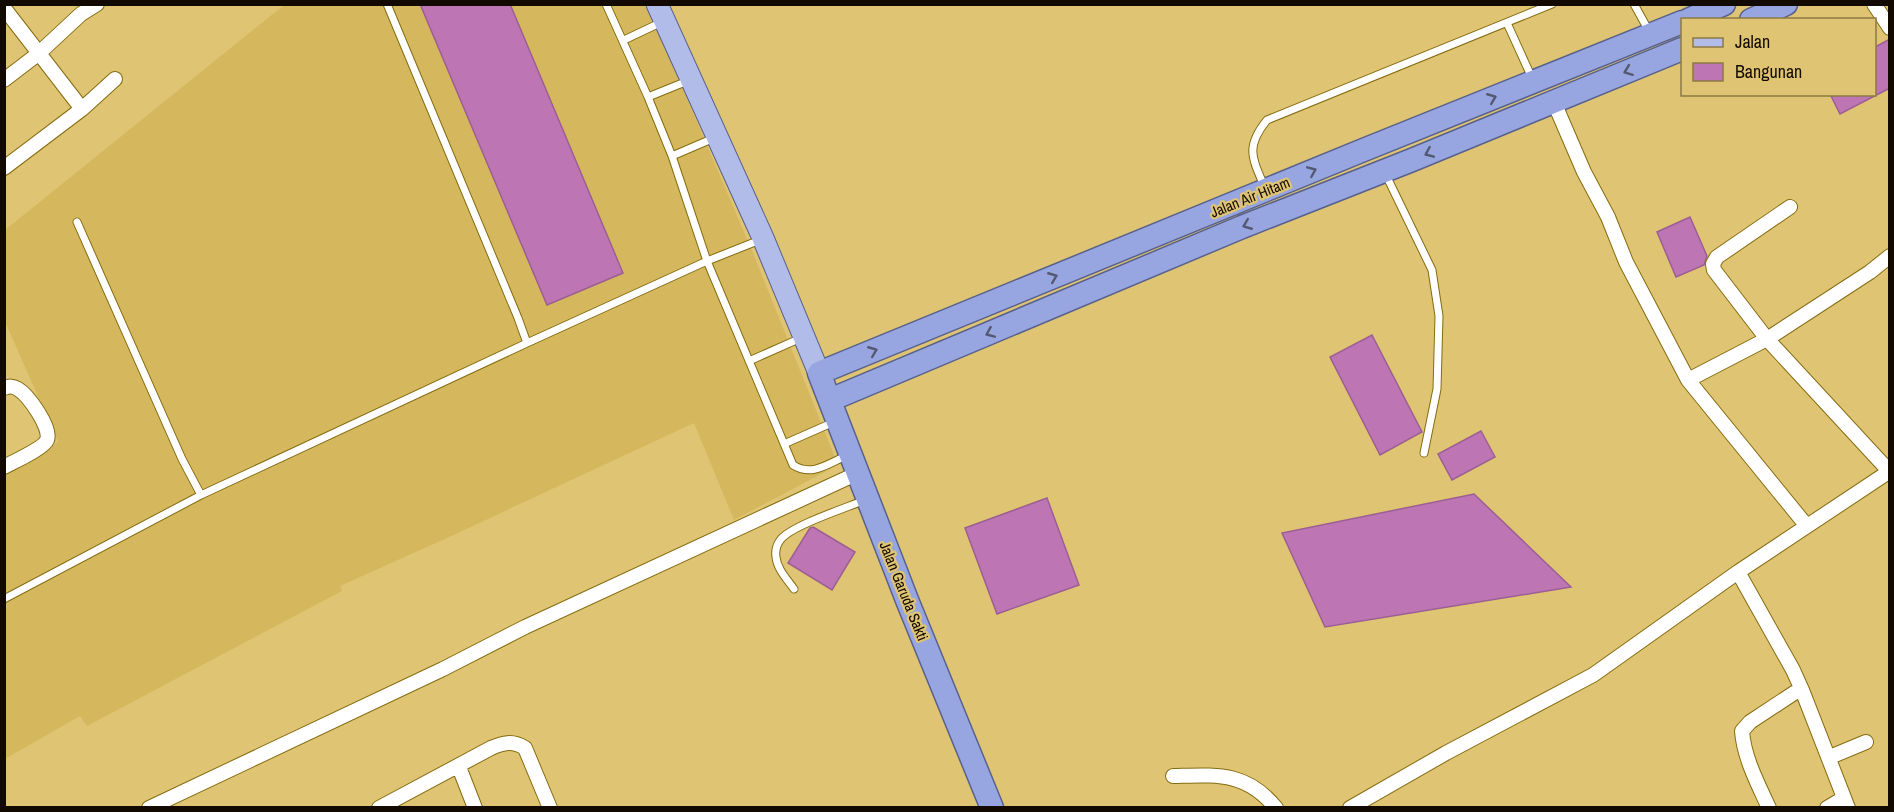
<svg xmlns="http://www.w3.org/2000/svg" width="1894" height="812" viewBox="0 0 1894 812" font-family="'Archivo Narrow',sans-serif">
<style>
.built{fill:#d5b85d}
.building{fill:#be75b4;stroke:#9b5f93;stroke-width:1.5}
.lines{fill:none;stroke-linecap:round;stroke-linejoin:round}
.service-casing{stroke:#856c10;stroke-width:9}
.minor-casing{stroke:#856c10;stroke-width:16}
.primary-casing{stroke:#58618c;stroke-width:23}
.trunk-casing{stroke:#58618c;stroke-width:25}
.service{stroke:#fff;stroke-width:7}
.minor{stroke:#fff;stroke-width:14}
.primary{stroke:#b1bce8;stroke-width:21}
.trunk{stroke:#97a6e0;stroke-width:22}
.oneway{stroke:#545870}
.labels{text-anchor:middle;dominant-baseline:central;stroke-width:4.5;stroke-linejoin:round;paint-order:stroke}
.street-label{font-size:15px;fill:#120a00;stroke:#dfc473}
</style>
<rect width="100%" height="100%" fill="#dfc473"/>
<path class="built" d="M284,5H647L753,253L838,465L734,520L694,423L447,538L340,586L342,591L87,726L80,716L5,759V471L58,442L7,326H5V230Z"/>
<path class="building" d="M420,4H510L623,273L547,305Z
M1890,39V88L1840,114L1830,94H1875V47Z
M1690,217L1707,256L1704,265L1676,277L1657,232Z
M1372,335L1422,432L1380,455L1330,357Z
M1481,431L1495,457L1452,480L1438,454Z
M1474,494L1571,587L1325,627L1282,533Z
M1047,498L1079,585L997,614L965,528Z
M813,527L855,552L832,590L788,563L810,528Z"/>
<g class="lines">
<g class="service-casing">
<path id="service" d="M387,4L518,318L527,343L707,261L760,240
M606,4L648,97L672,156L707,261L793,465C812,477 827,464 846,456
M1634,4L1650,33
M1507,23L1532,78
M624,40L662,22
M648,97L690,80
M672,156L714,138
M1385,173L1432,270L1439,316L1437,389L1424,453
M1265,188C1252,158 1245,147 1267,120L1552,4
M77,222L182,459L201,495L527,343
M749,361L801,338
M784,444L834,422
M794,589C787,579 777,569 776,557C775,551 777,544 781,539C793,525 846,508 865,500
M4,599L201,495"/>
</g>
<g class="minor-casing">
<path id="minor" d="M1874,4L1890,28
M4,8L82,109
M4,80L38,54L81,14L97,4
M1553,100L1584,172L1608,217L1626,262L1688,380L1767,339L1889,471
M4,168L82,109L115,79
M1790,207L1717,257L1713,264L1714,270L1767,339L1870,272L1890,256
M1688,380L1806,525
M4,388C10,386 13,386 18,389C28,395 52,428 47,440C44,448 13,462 4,467
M1738,572L1793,670L1802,690L1794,693L1750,722L1742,731C1744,758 1758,784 1769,808
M1802,690L1848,808
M1830,757L1866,742
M459,767L475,808
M1173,776C1216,775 1246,771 1276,808
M149,808L443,669L525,627L858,473
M379,808L491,748C503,743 512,740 525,748L550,808
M1350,808L1446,753L1593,675L1738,572L1890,471
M1827,808L1844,798"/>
</g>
<g class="primary-casing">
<path id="primary" d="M657,4L763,238L819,373"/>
</g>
<g class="trunk-casing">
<path id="trunk" d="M1688,20L1724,4
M1751,20L1786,4
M830,400L1242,227L1412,160L1682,49
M992,808L907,600L819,373L1366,149L1682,22"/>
</g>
<use href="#service" class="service"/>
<use href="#minor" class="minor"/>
<use href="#primary" class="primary"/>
<use href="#trunk" class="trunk"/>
</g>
<defs><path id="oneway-chevron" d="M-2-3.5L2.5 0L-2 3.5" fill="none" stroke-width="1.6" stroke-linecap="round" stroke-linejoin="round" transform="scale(1.5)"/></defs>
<g class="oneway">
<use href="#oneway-chevron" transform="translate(1628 71) rotate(159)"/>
<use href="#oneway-chevron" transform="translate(1492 98) rotate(-22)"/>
<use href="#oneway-chevron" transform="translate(1429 153) rotate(157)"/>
<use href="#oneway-chevron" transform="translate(1312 171) rotate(-23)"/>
<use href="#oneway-chevron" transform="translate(1247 225) rotate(158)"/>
<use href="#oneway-chevron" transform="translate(1053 277) rotate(-22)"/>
<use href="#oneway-chevron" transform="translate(990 333) rotate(157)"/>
<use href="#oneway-chevron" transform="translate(873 351) rotate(-22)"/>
</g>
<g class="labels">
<g class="street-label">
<text transform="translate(1250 197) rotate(-22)">Jalan Air Hitam</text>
<text transform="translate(904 591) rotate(68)">Jalan Garuda Sakti</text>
</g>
</g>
<rect width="1894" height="812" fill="none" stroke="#120a00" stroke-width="12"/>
<rect x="1681" y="18" width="195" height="78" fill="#dfc473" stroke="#8d7a45" stroke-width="1.5"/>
<rect x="1693" y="38" width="30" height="9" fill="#b1bce8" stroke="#8d7a45" stroke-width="1.5"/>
<text x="1735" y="48" font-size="18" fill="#120a00">Jalan</text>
<rect x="1693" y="63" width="30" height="18" fill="#be75b4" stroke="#8d7a45" stroke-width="1.5"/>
<text x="1735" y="78" font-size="18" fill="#120a00">Bangunan</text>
</svg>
